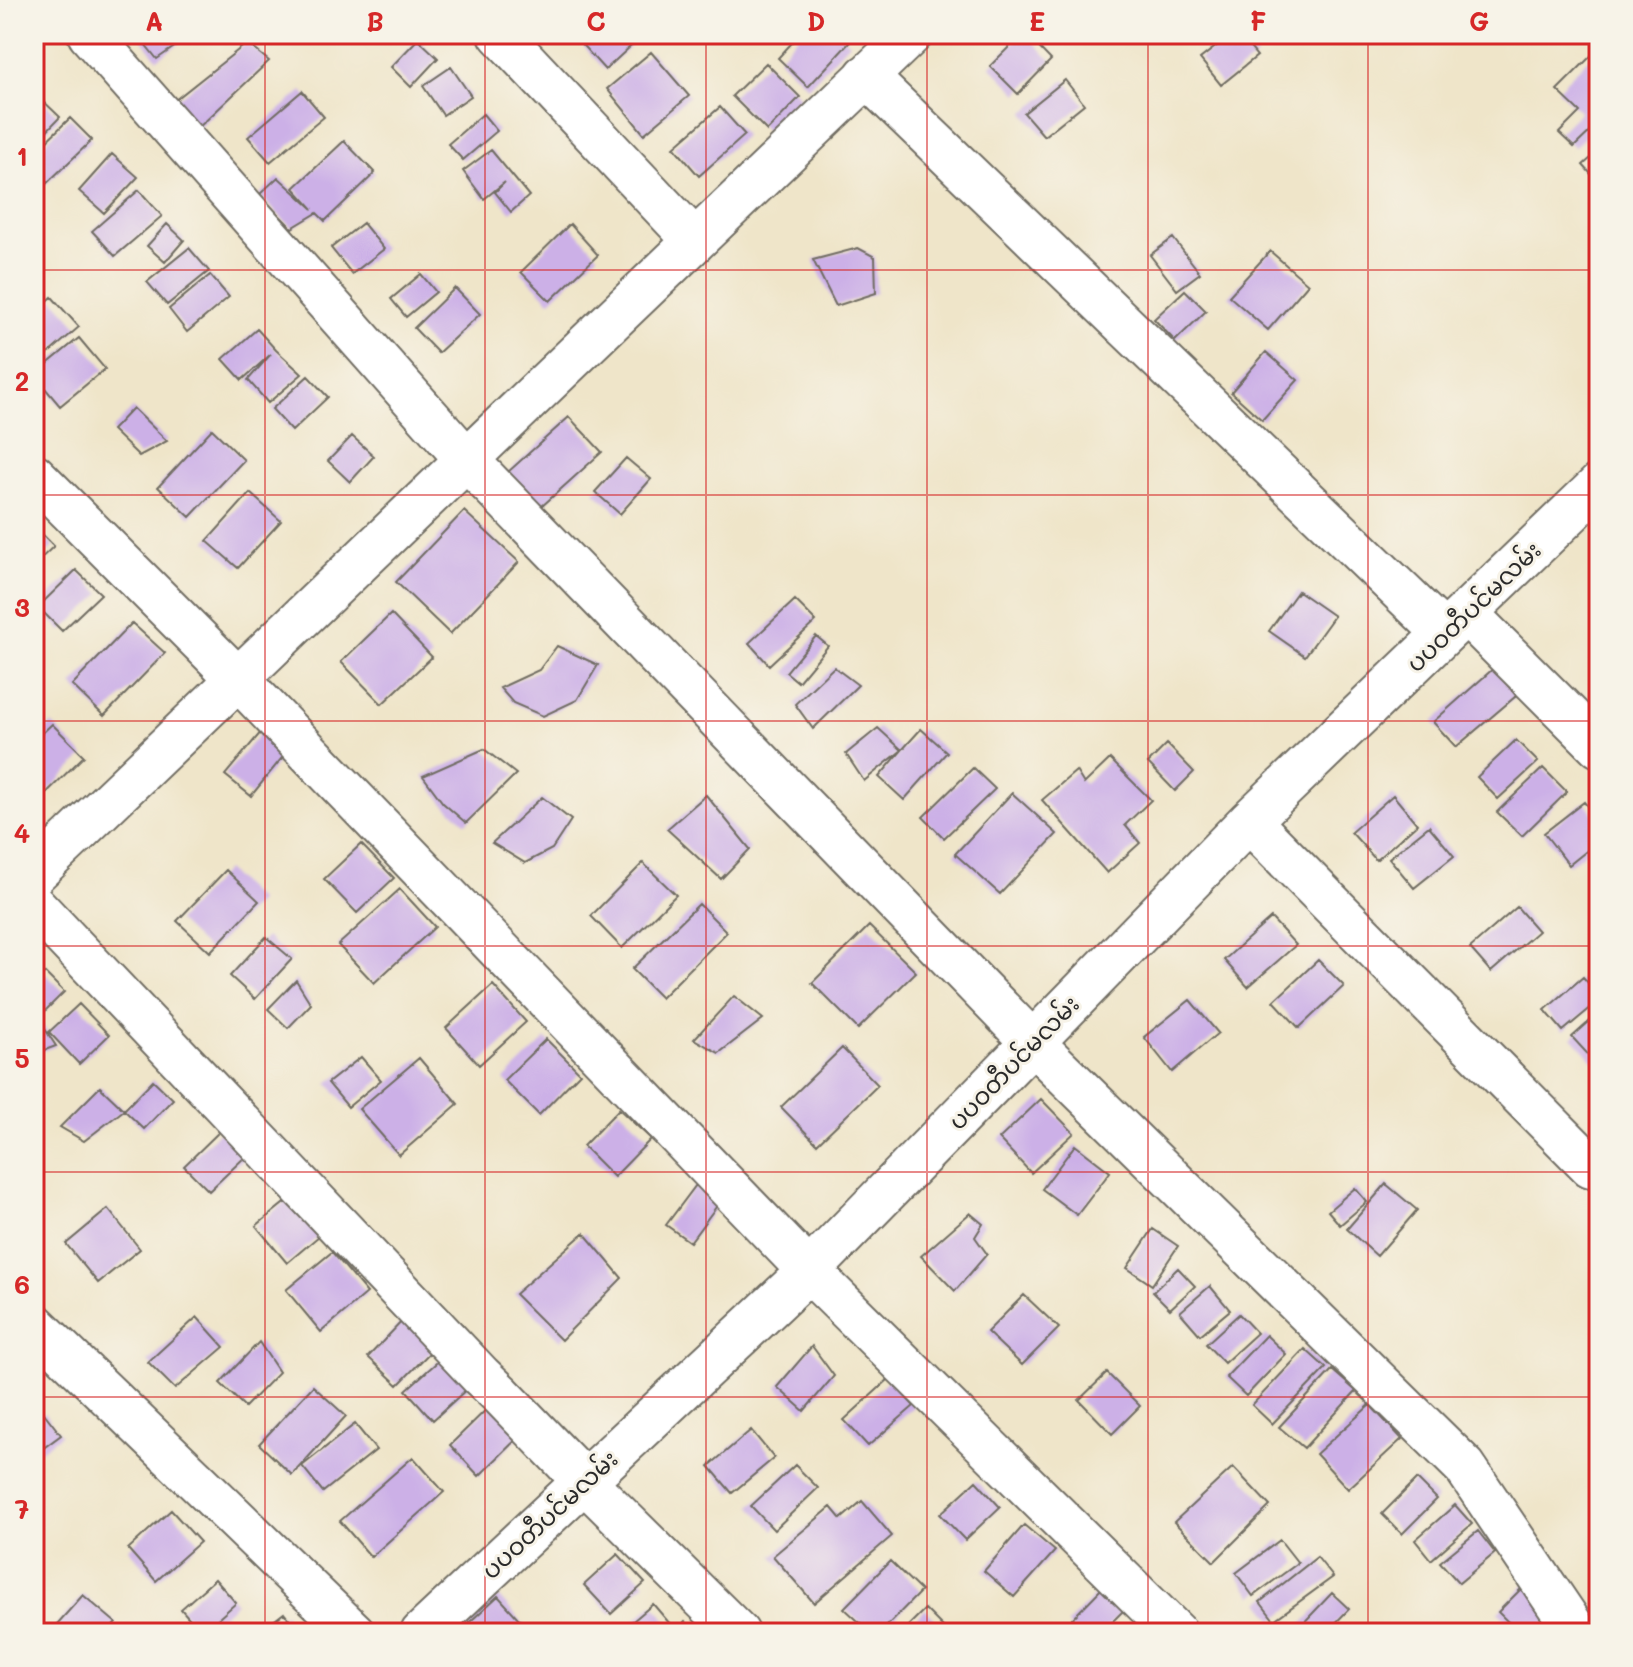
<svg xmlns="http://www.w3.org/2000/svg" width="1633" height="1667" viewBox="0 0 1633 1667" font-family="Mali,'Noto Sans Myanmar',sans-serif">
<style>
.building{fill:#ccb0e7}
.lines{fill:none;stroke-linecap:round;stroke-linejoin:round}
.street-casing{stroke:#706c62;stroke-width:46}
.street{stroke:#fff;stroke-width:42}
.grid{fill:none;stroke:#d62828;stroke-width:2;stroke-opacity:0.55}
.labels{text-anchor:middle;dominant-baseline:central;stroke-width:6;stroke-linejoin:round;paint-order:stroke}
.street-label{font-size:24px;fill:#2b2b2b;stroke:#f7f3e8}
.neatline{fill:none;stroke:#d62828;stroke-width:3}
.grid-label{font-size:26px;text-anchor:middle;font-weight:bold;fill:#d62828}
</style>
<rect width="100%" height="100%" fill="#f7f3e8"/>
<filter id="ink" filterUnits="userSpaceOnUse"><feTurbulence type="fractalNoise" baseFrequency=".0125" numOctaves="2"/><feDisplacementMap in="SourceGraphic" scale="16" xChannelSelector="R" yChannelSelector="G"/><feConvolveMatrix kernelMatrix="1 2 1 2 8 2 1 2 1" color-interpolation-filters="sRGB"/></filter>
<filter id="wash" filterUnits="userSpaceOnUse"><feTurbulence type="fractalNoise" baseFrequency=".006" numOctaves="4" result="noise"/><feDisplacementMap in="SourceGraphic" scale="32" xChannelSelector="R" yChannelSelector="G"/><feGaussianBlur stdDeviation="1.8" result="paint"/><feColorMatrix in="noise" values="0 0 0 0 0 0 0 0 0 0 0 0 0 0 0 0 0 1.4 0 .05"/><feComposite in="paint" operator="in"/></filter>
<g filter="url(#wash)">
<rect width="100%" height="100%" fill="#efe5c9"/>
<g id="blocks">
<path class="building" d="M137,34H193L157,59Z
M580,34H644L605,70L576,38Z
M800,34H839L849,43L808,87L778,58Z
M1022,34H1026L1051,60L1018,94L990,66Z
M1232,34H1239L1257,56L1221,85L1200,59Z
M418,39L438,58L411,87L391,67Z
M247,43L269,61L197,129L174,101Z
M651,52L689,96L644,134L607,89Z
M1594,53L1599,58V123L1574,147L1559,133L1580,112L1557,90Z
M766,63L800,97L767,131L732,96Z
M451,67L471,96L443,115L423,86Z
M1065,80L1084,104L1044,136L1024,113Z
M302,91L324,117L270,162L248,137Z
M37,95L60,117L34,144V98Z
M720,107L745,135L699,176L674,147Z
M483,114L497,131L463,160L448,144Z
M70,118L92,140L46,184L34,172V153Z
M344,141L375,173L325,221L317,213L292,228L259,195L278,177L313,209L294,188Z
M491,150L529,196L511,212L495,192L505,182L484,199L463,171Z
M1599,151V183L1583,165Z
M112,154L138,177L104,213L79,191Z
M139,190L162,216L115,256L92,231Z
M363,223L384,249L352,274L331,248Z
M167,224L184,240L165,262L147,246Z
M570,224L598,255L550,301L521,272Z
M1173,238L1200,273L1177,290L1150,255Z
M189,248L209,271L167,305L147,282Z
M858,248L875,257L876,293L836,306L813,260Z
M1270,251L1308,284L1268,330L1229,296Z
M421,274L436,292L406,317L391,299Z
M210,275L229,297L187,332L169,309Z
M455,288L480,314L438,353L414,328Z
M1185,290L1206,311L1175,341L1154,319Z
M52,297L79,327L34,366V313Z
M257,329L276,350L302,374L268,403L248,380L271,354L242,380L223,359Z
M79,338L105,369L60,406L34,375Z
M1266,352L1298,380L1262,420L1231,392Z
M308,376L328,397L292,431L272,409Z
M133,408L167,441L139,456L112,430Z
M569,417L602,452L541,507L508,472Z
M212,429L244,460L190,517L158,487Z
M352,436L374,456L350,482L328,461Z
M626,458L651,479L620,514L595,492Z
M250,493L281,521L238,568L207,541Z
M464,511L519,562L450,634L396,582Z
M34,526L54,546L34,565Z
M76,570L101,594L62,631L38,607Z
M1298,591L1334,616L1305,656L1269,631Z
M795,600L816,621L769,665L749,643Z
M391,614L432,657L382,704L341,662Z
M132,623L165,653L104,716L72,685Z
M816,636L828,646L798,682L786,672Z
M557,646L598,665L577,700L543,716L513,703L500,688L539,670Z
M834,667L858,685L813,729L795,704Z
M1494,668L1516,696L1456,747L1433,722Z
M52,724L84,756L34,805V741Z
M267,725L286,753L251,796L225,775Z
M878,728L902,750L921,729L947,752L904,800L879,777L902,750L864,781L846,754Z
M1516,740L1538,762L1498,799L1477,777Z
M1167,744L1194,772L1175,791L1148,763Z
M484,749L516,774L466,823L443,803L423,776Z
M1110,759L1151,800L1125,825L1140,843L1107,873L1042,800L1076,771L1084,784Z
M973,768L995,789L944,838L923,817Z
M1543,768L1567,792L1522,836L1497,812Z
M1012,793L1057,834L1000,894L955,854Z
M706,795L750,849L721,879L667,829Z
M1393,795L1417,824L1376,860L1351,832Z
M542,797L571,820L552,849L525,863L492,843Z
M1584,802L1599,820V841L1569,865L1544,833Z
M1429,826L1454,856L1414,888L1389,858Z
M361,844L394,878L357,913L324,879Z
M643,863L676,895L622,948L591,916Z
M226,870L259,901L210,952L177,921Z
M400,889L435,927L374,983L338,945Z
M699,904L727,932L661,998L632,969Z
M1517,907L1538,931L1491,972L1470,948Z
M1271,918L1296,945L1248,987L1224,960Z
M869,926L916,972L858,1029L812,983Z
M266,937L292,959L255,999L230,976Z
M1318,960L1344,986L1299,1028L1274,1001Z
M45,973L64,992L40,1016L34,1011V983Z
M1583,977L1599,995V1001L1563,1031L1545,1010Z
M296,980L311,1004L288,1028L268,1009Z
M493,985L526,1022L479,1065L446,1028Z
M734,996L763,1019L719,1053L694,1039Z
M1190,1000L1218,1033L1172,1072L1144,1037Z
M79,1004L109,1035L79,1064L49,1032Z
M1599,1013V1057L1594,1061L1572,1037Z
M41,1023L56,1046L37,1053L34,1047V1027Z
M546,1039L580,1073L539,1115L504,1080Z
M842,1048L878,1085L817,1144L781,1107Z
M361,1057L381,1080L348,1107L328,1083Z
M419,1058L458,1104L399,1155L359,1109Z
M153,1080L173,1099L144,1129L124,1110Z
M100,1087L124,1110L84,1141L60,1127Z
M1041,1099L1074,1133L1031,1173L999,1139Z
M619,1109L651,1139L614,1177L583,1146Z
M222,1129L247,1155L209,1191L184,1166Z
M1075,1145L1110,1172L1077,1215L1042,1189Z
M1386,1184L1417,1210L1377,1256L1347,1229Z
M696,1185L719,1203L690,1242L666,1225Z
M1355,1188L1367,1202L1340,1225L1328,1211Z
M288,1200L319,1236L287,1263L256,1226Z
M108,1209L140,1249L98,1283L66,1244Z
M970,1213L983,1224L975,1237L987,1254L955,1291L921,1256Z
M1153,1229L1178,1246L1152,1285L1127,1268Z
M584,1233L622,1278L561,1340L515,1294Z
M332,1252L367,1293L321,1332L286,1290Z
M1178,1268L1195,1286L1170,1309L1153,1292Z
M1210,1286L1230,1310L1200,1335L1180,1312Z
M1024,1295L1059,1328L1022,1365L987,1332Z
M1239,1314L1257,1333L1224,1363L1206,1344Z
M197,1317L224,1347L175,1389L148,1362Z
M405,1318L436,1346L398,1385L368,1357Z
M1266,1335L1286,1354L1246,1396L1226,1377Z
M259,1342L279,1372L245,1407L220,1383Z
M812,1346L834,1376L804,1411L777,1387Z
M454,1347L481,1376L433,1420L406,1390Z
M1305,1349L1326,1368L1272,1424L1252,1405Z
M1332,1370L1356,1391L1304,1448L1279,1427Z
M1107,1373L1140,1406L1112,1434L1079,1400Z
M889,1379L914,1406L868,1446L844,1420Z
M313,1386L346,1416L292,1475L259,1444Z
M501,1395L531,1425L479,1476L450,1445Z
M1370,1405L1402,1439L1348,1489L1316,1454Z
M44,1413L61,1435L34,1455V1420Z
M355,1424L376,1450L323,1492L302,1466Z
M751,1430L774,1458L732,1493L709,1466Z
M413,1457L444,1492L371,1557L340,1521Z
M795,1465L818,1488L774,1530L751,1506Z
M1233,1467L1270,1506L1214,1562L1174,1522Z
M1417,1479L1437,1499L1402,1534L1382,1514Z
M976,1481L1000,1507L965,1540L940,1514Z
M862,1501L892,1536L814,1603L773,1556L831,1507L841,1519Z
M1455,1505L1472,1524L1431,1560L1415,1540Z
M171,1510L200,1542L156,1581L128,1549Z
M1024,1525L1055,1551L1014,1597L984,1571Z
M1478,1531L1495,1553L1459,1583L1440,1562Z
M1280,1540L1298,1563L1253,1596L1236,1573Z
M618,1554L645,1583L611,1614L584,1585Z
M1317,1557L1333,1577L1274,1620L1260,1602Z
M890,1561L921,1591L880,1633H871L844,1608Z
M215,1579L236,1603L202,1633L181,1609Z
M1527,1583L1556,1611L1535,1633H1519L1498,1612Z
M1105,1585L1125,1609L1101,1633H1076L1067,1624Z
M1332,1593L1349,1609L1326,1633H1294Z
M83,1595L116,1623L107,1633H49Z
M498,1596L529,1630L526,1633H458Z
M653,1604L676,1631L685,1622L696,1633H619Z
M925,1609L949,1633H901Z
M284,1613L300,1633H258Z"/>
</g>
</g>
<g filter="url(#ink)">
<use href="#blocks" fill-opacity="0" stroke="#706c62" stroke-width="2"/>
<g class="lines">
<g class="street-casing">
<path id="street" d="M89,34L467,460L1032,1042L1465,1467L1577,1633
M500,34L695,241
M866,76L1444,633
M34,475L238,679L809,1271L1176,1633
M1466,613L1599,746
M1249,821L1591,1166
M34,874L911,34
M34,905L481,1376L501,1395L584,1481L738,1633
M34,1324L354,1633
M422,1633L809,1271L1249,821L1599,485"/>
</g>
<use href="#street" class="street"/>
</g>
</g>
<path class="grid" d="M265,34V1633M485,34V1633M706,34V1633M927,34V1633M1148,34V1633M1368,34V1633M34,270H1599M34,495H1599M34,721H1599M34,946H1599M34,1172H1599M34,1397H1599"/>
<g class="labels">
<g class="street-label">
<text transform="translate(1473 606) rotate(-44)">ပပဝတီပင်မလမ်း</text>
<text transform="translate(1013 1062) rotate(-46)">ပပဝတီပင်မလမ်း</text>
<text transform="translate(549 1514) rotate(-43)">ပပဝတီပင်မလမ်း</text>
</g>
</g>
<rect width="1633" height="1667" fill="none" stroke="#f7f3e8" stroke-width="88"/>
<rect x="44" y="44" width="1545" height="1579" class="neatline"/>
<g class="grid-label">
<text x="154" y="31">A</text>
<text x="375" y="31">B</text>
<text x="596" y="31">C</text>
<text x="816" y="31">D</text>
<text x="1037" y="31">E</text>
<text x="1258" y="31">F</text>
<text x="1479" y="31">G</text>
<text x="22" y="166">1</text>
<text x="22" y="391">2</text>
<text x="22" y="617">3</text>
<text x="22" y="843">4</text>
<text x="22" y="1068">5</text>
<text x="22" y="1294">6</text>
<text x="22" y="1519">7</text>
</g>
</svg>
